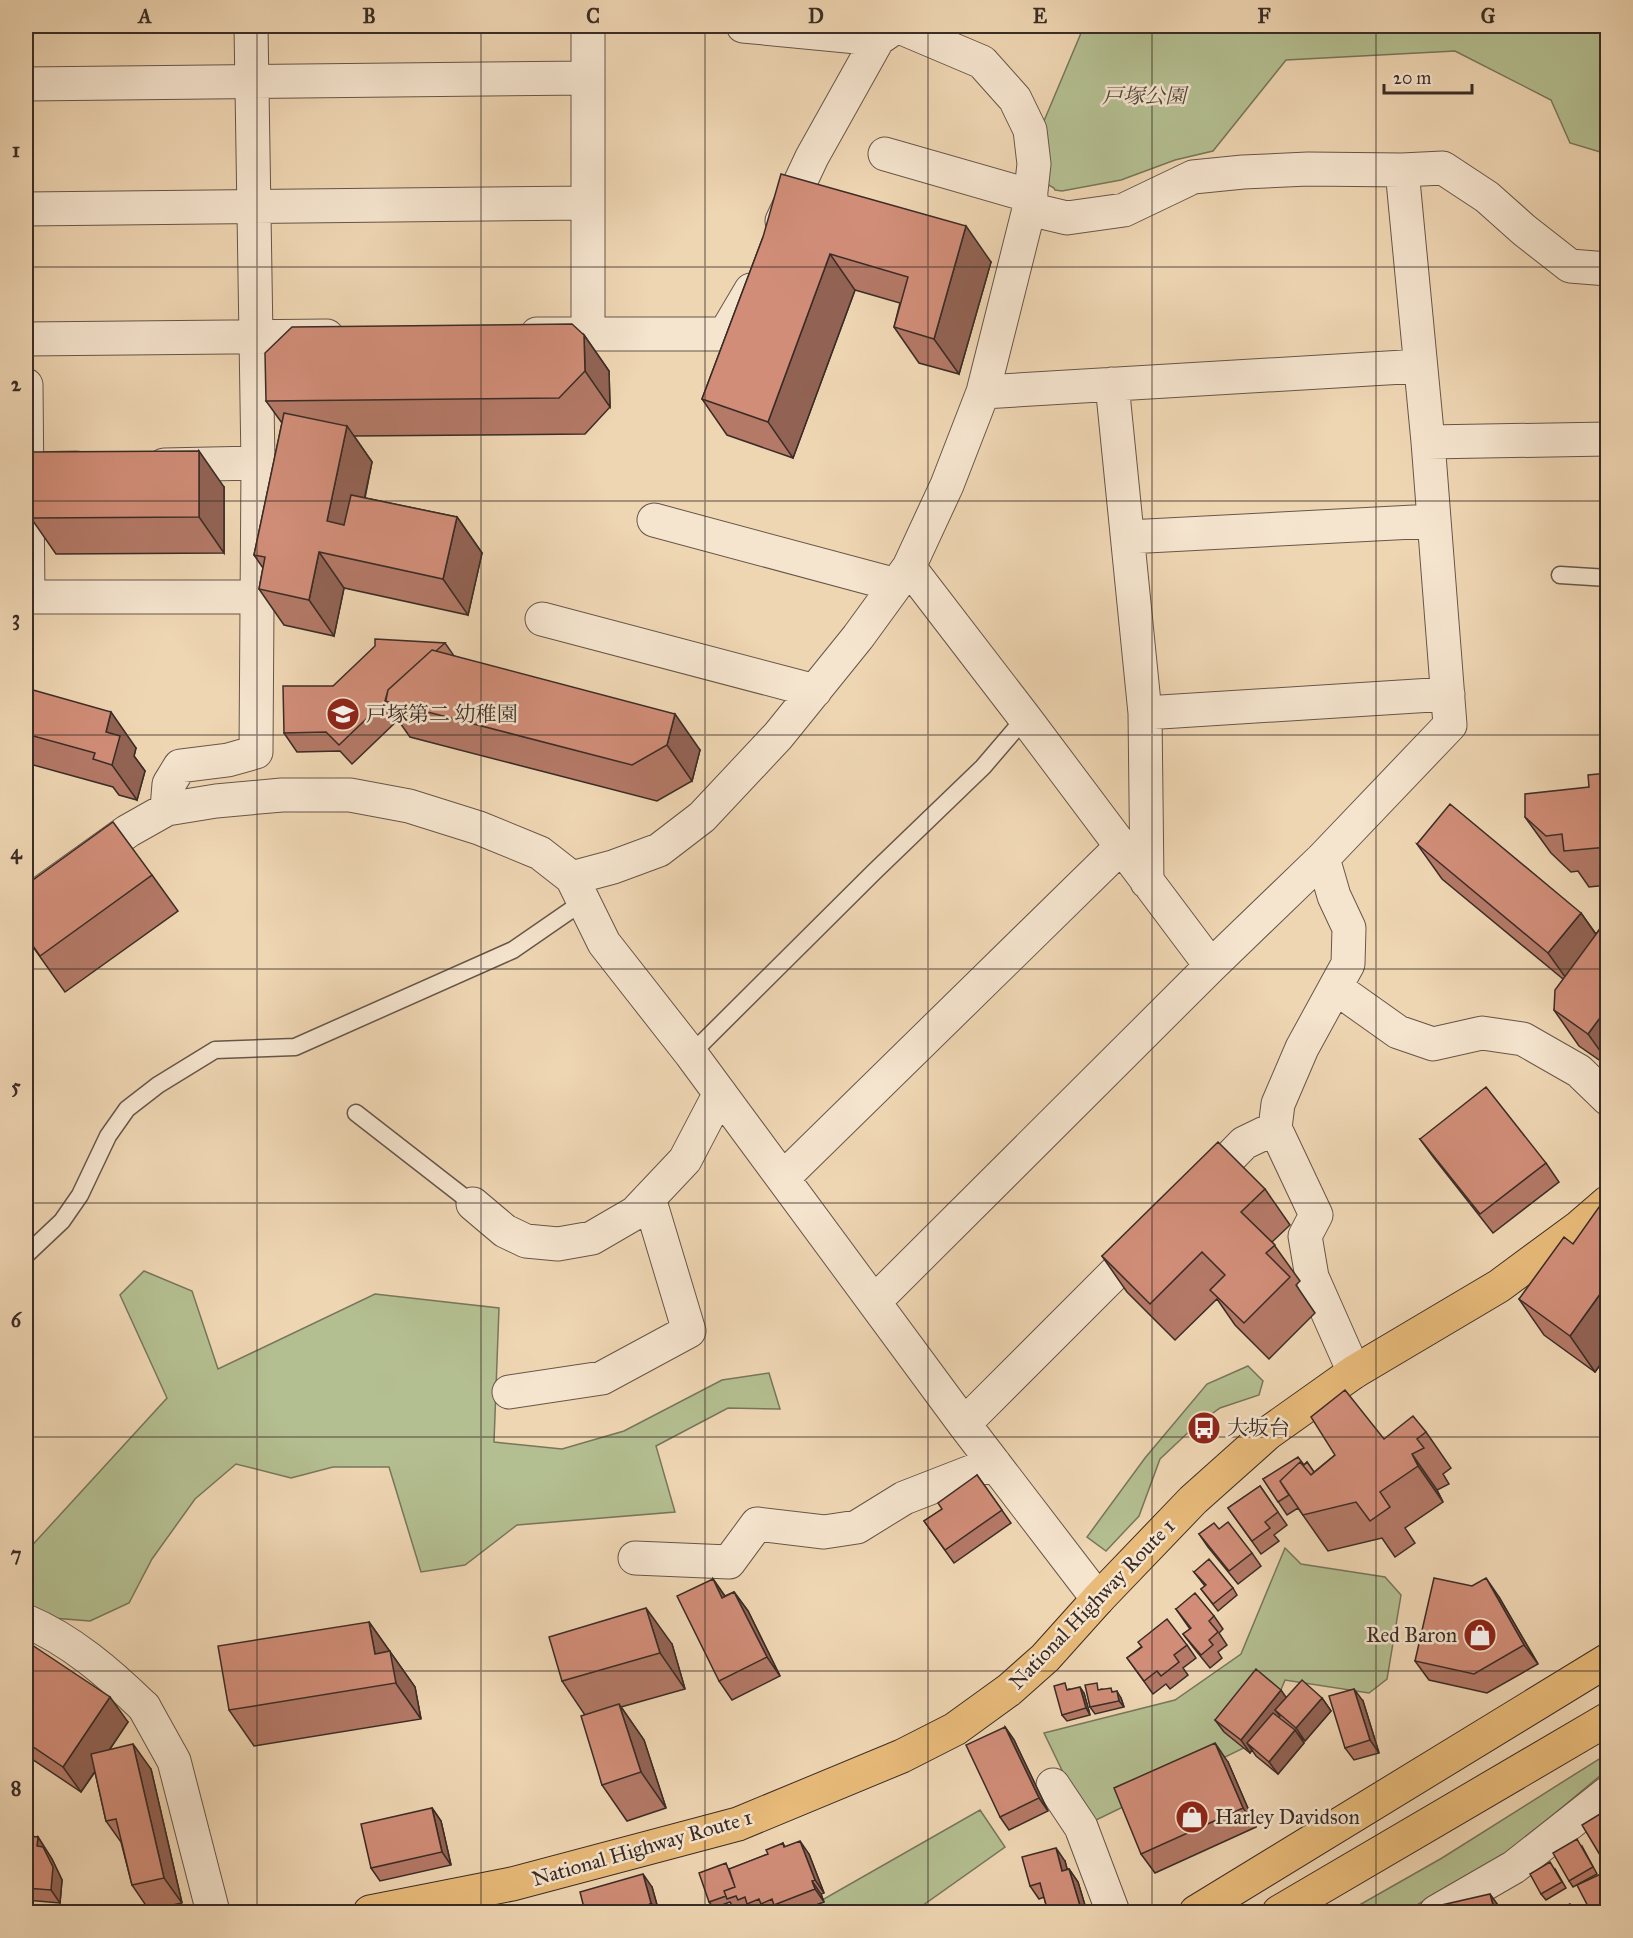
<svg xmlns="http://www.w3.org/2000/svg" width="1633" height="1938" viewBox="0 0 1633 1938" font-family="'IM FELL Great Primer','Noto Serif JP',serif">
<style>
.green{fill:#b4bf91;stroke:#77765c;stroke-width:1.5}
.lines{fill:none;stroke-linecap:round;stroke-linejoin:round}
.service-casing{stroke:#675649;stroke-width:19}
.minor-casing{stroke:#675649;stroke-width:35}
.tertiary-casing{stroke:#675649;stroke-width:35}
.trunk-casing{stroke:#3a2c26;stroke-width:35}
.service{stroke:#f5e4ce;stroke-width:16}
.minor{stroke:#f5e4ce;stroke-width:33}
.tertiary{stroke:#f5e4ce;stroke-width:33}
.trunk{stroke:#e8bb7a;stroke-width:33}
.wall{fill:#b47967;stroke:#3a2c26;stroke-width:1.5}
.shaded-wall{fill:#926354;stroke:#3a2c26;stroke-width:1.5}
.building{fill:#d18d78;stroke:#3a2c26;stroke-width:1.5}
.grid{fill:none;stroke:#3a2c26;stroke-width:1.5;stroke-opacity:0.55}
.labels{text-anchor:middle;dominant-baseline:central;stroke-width:5;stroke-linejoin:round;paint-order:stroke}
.park-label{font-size:21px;font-style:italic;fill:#52493b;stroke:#f5e4ce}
.poi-label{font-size:21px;fill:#3a2c26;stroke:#f5e4ce;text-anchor:start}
.street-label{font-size:21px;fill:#3a2c26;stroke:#f5e4ce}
.neatline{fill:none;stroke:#3a2c26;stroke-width:2}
.grid-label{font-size:20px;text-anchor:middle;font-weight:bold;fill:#3a2c26}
</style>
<rect width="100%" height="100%" fill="#efd6b3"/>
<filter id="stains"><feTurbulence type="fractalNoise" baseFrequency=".00333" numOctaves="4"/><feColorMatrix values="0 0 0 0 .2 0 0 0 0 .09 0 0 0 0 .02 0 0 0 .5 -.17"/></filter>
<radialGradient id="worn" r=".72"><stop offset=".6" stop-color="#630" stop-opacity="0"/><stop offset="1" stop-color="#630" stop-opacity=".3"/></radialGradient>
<path class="green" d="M1084,26H1607V154L1570,143L1551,100L1455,51L1286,60L1213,151L1175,160L1121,180L1062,191L1055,190L1054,188L1047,184L1041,128Z
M144,1271L192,1291L218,1369L375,1294L499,1308L494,1442L562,1449L624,1431L722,1380L769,1373L780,1409L728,1408L656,1446L675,1512L517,1525L465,1565L421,1572L389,1467H333L291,1478L236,1464L195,1499L152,1559L129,1603L90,1621L52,1618L26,1603V1552L167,1398L120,1295Z
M1248,1366L1263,1381L1259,1395L1220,1408L1195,1426L1160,1459L1139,1516L1106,1551L1087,1537L1145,1458L1207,1384Z
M1285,1548L1301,1564L1385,1577L1401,1595L1387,1679L1369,1693L1285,1680L1260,1740L1088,1824L1044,1733L1175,1700L1241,1654Z
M1607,1754V1770L1511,1850L1405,1912H1347L1442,1858Z
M980,1810L1005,1847L922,1906L925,1912H801Z"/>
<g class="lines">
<g class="service-casing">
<path id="service" d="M1560,575L1608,578
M691,1054L874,872L983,767L1025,718
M356,1113L473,1204
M26,1255L62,1221L80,1195L108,1136L127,1109L158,1085L215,1050L295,1047L513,950L584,901"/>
</g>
<g class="minor-casing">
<path id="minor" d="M588,26V334
M743,26L878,39
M26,84L588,78
M885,154L1031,196
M26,209L588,203
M1029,209L1067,218L1124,210L1193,177L1243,172L1308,169L1402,170L1443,168L1487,197L1524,230L1570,266L1608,269
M782,221L812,157L878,39L897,26
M537,334H725L751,290
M26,339L327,336
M1112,384L1145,713L1147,882
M26,385L28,597
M983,392L1420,366
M1428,442L1608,439
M164,465L258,463
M26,469L76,468
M654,520L896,585
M1128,537L1433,521
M909,567L1025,718L1211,966
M26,597H258
M542,619L815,691
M1145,713L1448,694
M167,809L169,784L180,766L228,760L256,752L258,463L251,26
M1323,858L1334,896L1349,928L1348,964L1302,1048L1278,1104L1275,1128L1316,1215L1305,1236L1312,1277L1354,1372
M572,878L613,867L659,850L702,817L778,736L858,637L909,567L947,485L983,392L1029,209L1034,164L1030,130L1015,99L982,62L897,26
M26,904L128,831L167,809L216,801L282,795H350L409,806L479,828L540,853L572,878L604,943L691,1054L964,1424L1098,1599
M1336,988L1398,1032L1433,1044L1482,1033L1523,1039L1579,1071L1608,1099
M783,1178L1121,847
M1200,1188L1244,1143L1275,1128
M473,1204L505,1231L526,1241L558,1244L592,1238L635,1213L685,1160L720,1093
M874,1302L1211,966L1323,858L1450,725L1428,442L1402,170
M509,1392L602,1378L689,1331L649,1198
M964,1424L1147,1241
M635,1558L729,1562L757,1524L824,1532L857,1527L904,1498L994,1463
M26,1621C71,1640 109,1673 144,1707
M1053,1785L1081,1827L1113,1912
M1436,1912L1514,1867L1608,1793"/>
</g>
<g class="tertiary-casing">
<path id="tertiary" d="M144,1707L174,1761L213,1912"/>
</g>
<g class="trunk-casing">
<path id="trunk" d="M370,1912L512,1884L738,1824L902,1756L955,1729L1009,1690L1045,1658L1098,1599L1193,1500L1268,1433L1354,1372L1499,1286L1579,1227L1608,1202
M1196,1912L1608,1660
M1279,1912L1608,1719"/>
</g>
<use href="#service" class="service"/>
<use href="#minor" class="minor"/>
<use href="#tertiary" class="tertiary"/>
<use href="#trunk" class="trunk"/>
</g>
<path class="wall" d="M763,237L991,262L959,374L919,363L894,327L900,303L855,290L793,458L727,435L702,399Z
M584,335L609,371L610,407L585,434L354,436L372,462L365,498L457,517L482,553L468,615L344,588L334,636L284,625L259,589L263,568L254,555L282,423L266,401Z
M224,487V553L56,554L31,518Z
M445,643L454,656L700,750L692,781L657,801L410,737L398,720L352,764L340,751L297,752L284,733L333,686Z
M26,688L136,748L134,756L145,771L137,800L119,795L113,787L26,763Z
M1608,773V885L1589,887L1578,871L1571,872L1551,853L1525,817L1589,787Z
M1417,844L1581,913L1596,934L1608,918V1066L1579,1046L1554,1010L1563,979L1442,879Z
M152,875L178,911L65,992L26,937V885Z
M1420,1139L1546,1163L1559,1182L1493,1233L1434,1158Z
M1265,1189L1290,1225L1272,1242L1300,1281L1296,1285L1315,1313L1269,1359L1235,1325L1217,1299L1175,1340L1127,1292L1102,1256Z
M1608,1203V1354L1595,1372L1544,1335L1519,1299L1573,1244Z
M1426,1432L1451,1468L1443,1474L1449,1484L1437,1490L1443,1502L1405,1528L1415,1543L1395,1557L1382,1538L1328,1551L1298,1508L1287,1515L1263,1479L1304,1465L1307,1462L1314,1472L1335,1455L1384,1439Z
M977,1475L1011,1523L954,1563L924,1521L942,1509Z
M1260,1486L1287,1525L1274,1535L1279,1541L1261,1554L1228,1508Z
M1219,1529L1252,1553L1261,1566L1238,1584L1208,1547L1199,1534Z
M1194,1572L1233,1588L1237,1595L1218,1611L1201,1589L1205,1586Z
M713,1579L725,1596L734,1592L748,1611L780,1676L732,1700L719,1681Z
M1472,1586L1499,1597L1538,1664L1487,1693L1429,1680L1415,1661Z
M1176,1609L1214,1616L1223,1629L1219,1633L1227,1645L1218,1652L1222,1658L1210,1668L1193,1647L1183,1634L1190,1629Z
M369,1622L415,1687L421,1719L254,1746L229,1710Z
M26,1641L128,1722L110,1749L151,1769L182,1903L149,1910L132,1885L121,1842L106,1821L95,1772L81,1792L26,1755Z
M672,1644L685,1689L621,1707L644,1740L666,1808L627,1821L602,1785L585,1715L562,1681Z
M1187,1645L1196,1658L1183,1668L1188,1675L1170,1689L1166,1684L1153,1694L1127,1658L1141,1647Z
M1069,1689L1084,1693L1090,1715L1067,1721L1062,1715Z
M1101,1689L1114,1692L1121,1698L1124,1707L1095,1714L1090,1707Z
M1286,1697L1322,1698L1331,1711L1305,1741L1297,1733L1304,1743L1278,1774L1256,1756L1252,1750L1250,1753L1224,1732L1215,1720Z
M1363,1701L1379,1753L1354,1760L1345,1748Z
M1005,1727L1014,1740L1048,1811L1009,1830L1000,1817Z
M1228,1762L1256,1827L1155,1873L1141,1854Z
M432,1808L441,1821L451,1865L380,1881L371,1868Z
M1608,1809V1867L1603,1860Z
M26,1836L38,1837L52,1859L62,1880L60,1903L26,1900Z
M783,1843L785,1847L809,1854L824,1893L821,1894L824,1902L797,1912H754L752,1911L747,1912L744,1909L736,1912L730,1902L714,1908L709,1902L730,1869L768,1854Z
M1582,1846L1597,1874L1573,1887L1569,1881Z
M1065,1861L1067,1869H1069L1078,1882L1087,1912H1048L1044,1897L1039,1899L1030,1886Z
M1555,1869L1566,1888L1546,1900L1541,1894Z
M652,1887L659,1912H585Z"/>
<path class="shaded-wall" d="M966,226L991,262L959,374L934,339Z
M830,254L855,290L793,458L768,422Z
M584,335L609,371L610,407L585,371Z
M347,426L372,462L352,557L327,521Z
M199,451L224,487V553L199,517Z
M457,517L482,553L468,615L443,579Z
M319,552L344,588L334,636L309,600Z
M111,712L136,748L134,756L145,771L137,800L112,765L106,732Z
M675,714L700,750L692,781L667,745Z
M1581,913L1606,949L1573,988L1548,953Z
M1608,1007V1062L1588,1034Z
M1608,1283V1309L1604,1307L1608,1312V1354L1595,1372L1570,1336Z
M1412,1454L1437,1490L1443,1502L1418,1466Z
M1486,1578L1499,1597L1538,1664L1524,1645Z
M713,1579L726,1598H722Z
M734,1592L748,1611L780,1676L767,1657Z
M646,1608L672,1644L685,1689L660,1653Z
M369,1622L415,1687L421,1719L375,1654Z
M1080,1687L1084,1693L1090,1715L1086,1708Z
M1354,1689L1363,1701L1379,1753L1370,1740Z
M1281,1690L1290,1703L1275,1710L1280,1716L1253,1748L1247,1743L1252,1750L1250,1753L1241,1740Z
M1117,1691L1121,1698L1124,1707L1119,1701Z
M110,1697L128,1722L81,1792L63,1767Z
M1322,1698L1331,1711L1305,1741L1296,1728Z
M619,1704L644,1740L666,1808L641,1772Z
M1005,1727L1014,1740L1048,1811L1039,1798Z
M1295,1730L1304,1743L1278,1774L1269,1762Z
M1215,1743L1228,1762L1256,1827L1243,1808Z
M133,1744L151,1769L182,1903L164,1878Z
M432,1808L441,1821L451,1865L442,1852Z
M38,1837L52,1859L62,1880L60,1903L51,1890L37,1846Z
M800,1841L809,1854L824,1893L815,1880Z
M1056,1848L1065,1861L1071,1884L1062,1871Z
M1069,1869L1078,1882L1087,1912H1083L1081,1909Z
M643,1874L652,1887L659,1912H658L651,1903Z
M812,1881L821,1894L824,1902L815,1889Z
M1490,1894L1503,1912H1495Z"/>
<path class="building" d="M781,174L966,226L934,339L894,327L908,277L830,254L768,422L702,399L763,237Z
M572,324L584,335L585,371L559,398L266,401L265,353L292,327Z
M284,413L347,426L327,521L344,525L351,495L457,517L443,579L319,552L309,600L259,589L265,557L254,555Z
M199,451V517L31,518V452Z
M375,639L445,643L436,651L432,650L388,690L386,700L339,745L326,732L284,733L283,686H333L375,646Z
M432,650L675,714L667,745L632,765L385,701L388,690Z
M26,688L111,712L106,732L120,736L112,765L93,759L95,753L26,734Z
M1608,773V847L1564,851L1562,834L1546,836L1525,817V794L1589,787L1588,775Z
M1450,804L1581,913L1548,953L1417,844Z
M113,822L152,875L40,956L26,936V885Z
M1608,918V1007L1588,1034L1554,1010L1555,990Z
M1486,1087L1546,1163L1480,1214L1420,1139Z
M1218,1142L1265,1189L1241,1212L1275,1245L1266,1253L1290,1277L1244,1323L1210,1290L1225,1275L1202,1252L1150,1304L1102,1256Z
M1604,1200L1608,1203V1283L1570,1336L1519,1299L1564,1237L1573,1244Z
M1608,1301V1309L1604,1307Z
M1345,1390L1384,1439L1413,1416L1426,1432L1417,1439L1424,1448L1412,1454L1418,1466L1380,1492L1390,1507L1370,1521L1356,1502L1303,1515L1280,1481L1300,1462L1311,1475L1335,1455L1311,1417Z
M1298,1457L1304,1465L1307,1462L1314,1472L1311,1475L1300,1462L1280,1481L1289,1495L1278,1502L1263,1479Z
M977,1475L1002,1510L945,1550L924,1521L942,1509L938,1503Z
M1260,1486L1278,1512L1265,1522L1270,1528L1252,1541L1228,1508Z
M1228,1522L1252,1553L1229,1571L1199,1534L1214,1523L1219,1529Z
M1608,1526V1543L1600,1530Z
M1209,1559L1233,1588L1213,1604L1201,1589L1206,1585L1194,1572Z
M1434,1578L1472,1586L1486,1578L1524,1645L1474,1674L1415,1661Z
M713,1579L722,1598L734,1592L767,1657L719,1681L677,1596Z
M1195,1593L1214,1616L1209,1621L1218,1632L1209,1640L1213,1645L1201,1655L1183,1634L1191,1628L1176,1609Z
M646,1608L660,1653L562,1681L549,1637Z
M1167,1619L1187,1645L1174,1655L1179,1662L1161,1676L1157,1671L1144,1681L1127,1658L1142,1647L1138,1642Z
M369,1622L375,1654L390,1651L396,1683L229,1710L218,1646Z
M26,1641L110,1697L63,1767L26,1742Z
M1256,1669L1281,1690L1241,1740L1215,1720Z
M1302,1680L1322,1698L1296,1728L1275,1710Z
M1065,1683L1067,1690L1080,1687L1086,1708L1062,1715L1054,1686Z
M1097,1683L1098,1690L1111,1688L1112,1692L1117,1691L1119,1701L1090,1707L1085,1685Z
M1354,1689L1370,1740L1345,1748L1329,1696Z
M619,1704L641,1772L602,1785L581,1716Z
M1273,1713L1295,1730L1269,1762L1247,1743Z
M1005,1727L1039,1798L1000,1817L966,1745Z
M1215,1743L1243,1808L1141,1854L1114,1788Z
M133,1744L164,1878L132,1885L116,1819L106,1821L91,1754Z
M432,1808L442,1852L371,1868L361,1824Z
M1608,1809V1858L1603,1860L1582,1825Z
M26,1836L38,1837L37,1846L43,1847L53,1867L51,1890L26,1888Z
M1577,1839L1593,1867L1569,1881L1553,1853Z
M800,1841L815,1880L812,1881L815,1889L774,1905L772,1899L761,1904L759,1899L747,1904L745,1897L738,1900L736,1896L727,1899L724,1891L735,1887L729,1869L768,1854L766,1850L783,1843L784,1847Z
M1056,1848L1062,1871L1069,1869L1081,1909L1070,1912H1048L1040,1883L1030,1886L1022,1857Z
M1550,1862L1562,1882L1541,1894L1530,1874Z
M726,1863L735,1887L724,1891L726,1896L709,1902L699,1873Z
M1603,1873L1608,1883V1912H1591L1577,1885Z
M643,1874L651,1903L638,1912H585L580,1892Z
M1490,1894L1495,1912H1411Z
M1570,1904L1574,1909L1581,1905L1585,1912H1553Z"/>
<path class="grid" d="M257,26V1912M481,26V1912M705,26V1912M928,26V1912M1152,26V1912M1376,26V1912M26,267H1608M26,501H1608M26,735H1608M26,969H1608M26,1203H1608M26,1437H1608M26,1671H1608"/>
<defs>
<g id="school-disc" transform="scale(1.725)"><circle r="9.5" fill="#8f2418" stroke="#f5e4ce"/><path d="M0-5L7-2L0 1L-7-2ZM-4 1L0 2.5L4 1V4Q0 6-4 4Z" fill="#fff"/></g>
<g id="bus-disc" transform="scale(1.725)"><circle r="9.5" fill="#8f2418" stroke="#f5e4ce"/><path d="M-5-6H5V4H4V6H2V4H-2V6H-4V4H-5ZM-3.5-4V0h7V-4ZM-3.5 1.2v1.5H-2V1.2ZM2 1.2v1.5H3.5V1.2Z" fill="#fff"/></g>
<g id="shop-disc" transform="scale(1.725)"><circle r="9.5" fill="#8f2418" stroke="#f5e4ce"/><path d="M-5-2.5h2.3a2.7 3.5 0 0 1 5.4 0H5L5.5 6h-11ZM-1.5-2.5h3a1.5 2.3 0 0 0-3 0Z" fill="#fff"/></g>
</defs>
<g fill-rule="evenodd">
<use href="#school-disc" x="343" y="714"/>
<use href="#bus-disc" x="1204" y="1428"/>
<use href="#shop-disc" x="1480" y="1635"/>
<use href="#shop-disc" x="1192" y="1817"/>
</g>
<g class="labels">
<g class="park-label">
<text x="1144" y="96">戸塚公園</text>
</g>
<g class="poi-label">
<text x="366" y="714">戸塚第二 幼稚園</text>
<text x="1227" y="1428">大坂台</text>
<text x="1457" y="1635" text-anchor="end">Red Baron</text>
<text x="1215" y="1817">Harley Davidson</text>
</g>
<g class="street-label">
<text transform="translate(1092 1604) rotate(-46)">National Highway Route 1</text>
<text transform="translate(642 1848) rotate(-16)">National Highway Route 1</text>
</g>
</g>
<rect width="1633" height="1938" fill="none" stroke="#efd6b3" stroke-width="66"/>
<path d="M1384 84v9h88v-9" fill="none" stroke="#3a2c26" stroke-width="3"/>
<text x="1393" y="84" font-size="18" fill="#3a2c26" stroke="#f5e4ce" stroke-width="4.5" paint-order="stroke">20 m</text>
<rect x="33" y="33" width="1567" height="1872" class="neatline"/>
<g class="grid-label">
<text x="145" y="23">A</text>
<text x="369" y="23">B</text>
<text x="593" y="23">C</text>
<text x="816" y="23">D</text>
<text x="1040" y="23">E</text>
<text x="1264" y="23">F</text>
<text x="1488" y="23">G</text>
<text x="16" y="157">1</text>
<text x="16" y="391">2</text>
<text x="16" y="625">3</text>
<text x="16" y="859">4</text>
<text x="16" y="1093">5</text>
<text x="16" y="1327">6</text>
<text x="16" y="1561">7</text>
<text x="16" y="1795">8</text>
</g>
<rect width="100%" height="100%" filter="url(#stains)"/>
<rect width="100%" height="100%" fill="url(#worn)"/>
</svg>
